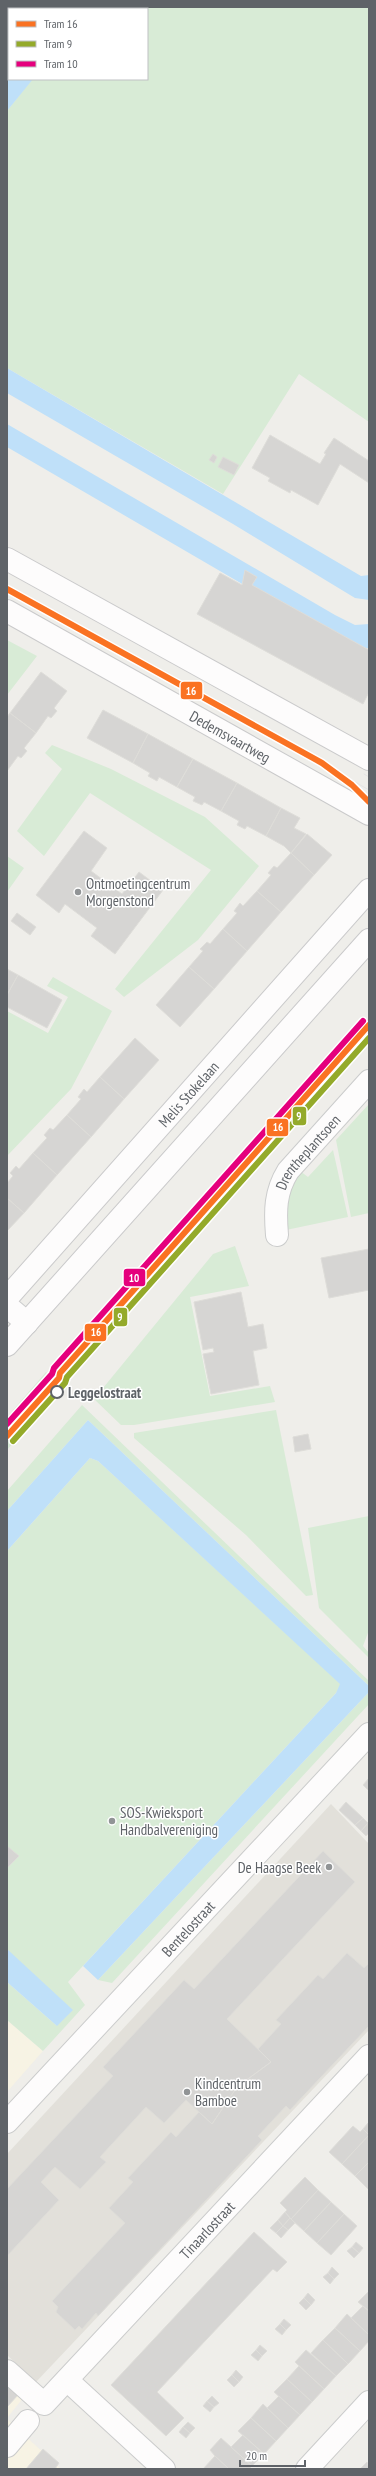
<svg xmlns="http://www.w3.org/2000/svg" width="376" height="2476" viewBox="0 0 376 2476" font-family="'PT Sans Narrow',sans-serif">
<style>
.commercial{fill:#f7f3e4}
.education{fill:#e2e0da}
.green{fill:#d8ebd6}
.water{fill:#bfe0f9}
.building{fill:#d6d5d3;stroke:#deddd9}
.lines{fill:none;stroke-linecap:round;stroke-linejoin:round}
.street-casing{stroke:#cbcccc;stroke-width:24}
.secondary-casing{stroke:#cacacb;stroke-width:24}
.street{stroke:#fdfcfc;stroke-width:22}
.secondary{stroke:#fdfcfc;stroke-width:22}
.tram{stroke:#e4e4e4;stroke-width:1}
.tram-1-casing{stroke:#fff;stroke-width:9}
.tram-2-casing{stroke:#fff;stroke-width:9}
.tram-3-casing{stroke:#fff;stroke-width:9}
.tram-1{stroke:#fa7222;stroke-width:6}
.tram-2{stroke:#94aa2a;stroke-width:6}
.tram-3{stroke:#e5007d;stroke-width:6}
.poi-dot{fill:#919496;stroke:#fff;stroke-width:1.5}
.stop-dot{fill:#fff;stroke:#5f6368;stroke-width:2}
.labels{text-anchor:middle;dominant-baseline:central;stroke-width:3;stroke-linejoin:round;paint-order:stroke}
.street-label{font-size:15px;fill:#5f6368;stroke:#fff}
.poi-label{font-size:15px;fill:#5f6368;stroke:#fff;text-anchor:start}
.stop-label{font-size:15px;font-weight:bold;fill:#5f6368;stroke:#fff;text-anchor:start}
.line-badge{stroke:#fff;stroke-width:1.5}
.badge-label{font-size:11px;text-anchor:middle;font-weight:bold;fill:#fff}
</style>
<rect width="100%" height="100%" fill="#efeeea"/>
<path class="commercial" d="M7,2020L43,2051L7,2092Z
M7,2382L24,2397L7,2418Z
M7,2419L61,2469H7Z"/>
<path class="education" d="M331,1804L369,1844V2030L36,2382L7,2355V2154Z"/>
<path class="green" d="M90,7H369V422L299,374L223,494L7,368V111L32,79H147V9H89Z
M7,640L37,656L7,695Z
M52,745L111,769L205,817L259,866L198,940L124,997L115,989L211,870L90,793L44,856L17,831L62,769L45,753Z
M7,856L24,868L7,892Z
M53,977L112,1011L71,1089L7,1156V1011L48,1033L68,997L47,986Z
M369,1104V1213L351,1217L336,1140Z
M333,1150L348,1217L286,1230C285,1204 288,1194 300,1171L308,1177Z
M235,1246L249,1286L190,1297L210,1396L270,1386L275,1402L134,1425H121L94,1399L213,1254Z
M46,1372L62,1386L7,1450V1417Z
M82,1405L369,1681V1686L88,1420L7,1511V1491Z
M276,1410L313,1595L306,1596L246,1535L134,1438V1433Z
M90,1458L98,1461L341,1684L336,1693L68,1982L85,2005L43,2051L7,2020V1982L57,2026L7,1949V1551Z
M369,1516V1630L363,1646L369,1653V1658L319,1608L308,1528Z
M369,1692V1704L112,1983L98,1980Z"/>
<path class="water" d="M9,75V79H33L7,111V78Z
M7,368L361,576L369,575V600L355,598L233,524L7,393Z
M7,424L335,615L355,625L369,624V648L360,649L335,638L7,447Z
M88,1420L369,1686V1692L98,1980L83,1966L336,1693L340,1684L98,1461L90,1458L7,1551V1511Z
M7,1949L73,2010L57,2026L7,1982Z"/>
<path class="building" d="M270,435L320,464L326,454L324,453L334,438L369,461V483L340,464L318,505L291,490L290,493L268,481L270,478L252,468Z
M213,454L217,457L214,463L209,460Z
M223,457L239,465L234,475L218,467Z
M245,570L257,577L252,585L369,650V692L363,704L197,614L220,573L242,585Z
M41,672L67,691L54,708L57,711L51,718L48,716L36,733L10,713Z
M103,710L148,734L133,763L87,738Z
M10,713L36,733L24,748L27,751L21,758L18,756L7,771V717Z
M148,734L193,759L177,787L159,777L157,781L148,776L150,773L133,763Z
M193,759L237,783L221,811L204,802L202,805L193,801L195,797L177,787Z
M237,783L281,808L266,836L247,826L245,829L237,825L239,821L221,811Z
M281,808L300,818L294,828L306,834L291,853L284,846L266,836Z
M84,831L107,848L91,871L122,894L139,872L163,890L115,954L91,936L97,928L65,904L59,913L36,895Z
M307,834L332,855L314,875L291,853Z
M291,853L314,875L281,912L257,891L271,875L268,873L274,866L277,868Z
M257,891L281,912L247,951L223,929L237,913L234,911L240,903L243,906Z
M17,913L36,927L30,935L11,921Z
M223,929L247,951L214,989L189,967L203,951L200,949L207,942L210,944Z
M189,967L214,989L180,1027L156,1005Z
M7,969L18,975L7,995Z
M18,975L62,1000L47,1028L7,1007V995Z
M135,1038L159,1060L124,1099L100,1077Z
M100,1077L124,1099L91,1137L67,1115L81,1099L78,1097L84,1089L87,1092Z
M67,1115L91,1137L57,1175L33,1153L47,1138L44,1135L50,1128L53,1130Z
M33,1153L57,1175L24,1213L7,1198V1183L13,1176L10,1173L16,1166L19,1169Z
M7,1198L24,1213L7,1231Z
M369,1249V1290L329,1298L321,1258Z
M241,1292L248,1327L263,1324L267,1348L253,1351L259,1385L211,1394L203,1354L214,1352L213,1348L203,1350L194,1302Z
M308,1434L311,1449L295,1452L293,1437Z
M369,1778V1791L363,1785Z
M346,1802L363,1818L355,1825L339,1810Z
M363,1818L368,1823L361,1831L355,1825Z
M368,1823L369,1833L366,1836L361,1831Z
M7,1846L19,1856L7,1868Z
M323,1851L355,1882L227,2019L271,2062L237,2087L212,2124L186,2100L164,2123L146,2107L100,2157L106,2162L80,2189L55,2167L41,2182L59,2200L7,2256V2189L113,2076L103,2067L184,1980L194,1989Z
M347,1953L364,1968L369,1963V2026L290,2110L286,2106L271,2122L258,2136L262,2140L98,2316L96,2313L82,2329L79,2326L75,2330L56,2312L58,2307L52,2301L125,2223L109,2208L133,2182L128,2178L171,2132L176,2137L199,2112L212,2124L237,2087L271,2062L258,2049L281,2024L276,2020L318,1975L323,1979Z
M368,2123L369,2133L368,2134L363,2129Z
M353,2126L360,2132L363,2129L369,2135L342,2164L329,2152Z
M369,2135V2162L355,2176L342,2164Z
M369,2162V2188L368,2189L355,2176Z
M305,2177L318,2190L291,2219L285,2212L287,2210L280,2203Z
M318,2190L331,2202L304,2231L291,2219Z
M331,2202L344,2214L317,2243L304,2231Z
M285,2212L290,2218L283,2226L278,2220Z
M344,2214L357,2226L331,2255L317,2243Z
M290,2218L295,2223L288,2230L283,2226Z
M278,2220L283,2226L276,2233L270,2228Z
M283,2226L288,2230L281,2238L276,2233Z
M254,2232L287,2262L277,2272L273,2269L157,2392L184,2418L166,2436L111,2385Z
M356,2242L363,2248L359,2253L352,2247Z
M352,2247L359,2253L354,2258L347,2251Z
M332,2267L339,2274L334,2279L328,2273Z
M328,2273L334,2279L330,2284L323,2277Z
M369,2291V2311L358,2302Z
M308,2293L315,2300L311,2305L304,2298Z
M304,2298L311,2305L306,2310L299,2303Z
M363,2306L369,2311V2335L351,2318Z
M347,2314L369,2335V2341L360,2351L335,2328Z
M284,2319L291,2325L286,2330L280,2324Z
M280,2324L286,2330L282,2335L275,2329Z
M335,2328L360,2351L348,2364L323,2340Z
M323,2340L348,2364L336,2376L311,2353Z
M260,2345L267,2351L262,2356L256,2350Z
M256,2350L262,2356L258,2361L251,2355Z
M306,2350L336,2376L324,2389L295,2362Z
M299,2366L324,2389L312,2402L287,2379Z
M236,2370L243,2377L239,2382L232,2375Z
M232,2375L239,2382L234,2387L227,2380Z
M287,2379L312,2402L300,2415L274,2392Z
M7,2385L18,2395L7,2407Z
M212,2396L219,2403L214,2407L207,2401Z
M279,2396L300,2415L288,2428L267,2408Z
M207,2401L214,2407L210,2412L203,2406Z
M263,2404L288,2428L276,2441L251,2418Z
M251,2418L276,2441L264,2454L238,2431Z
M188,2422L195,2428L190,2433L183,2427Z
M183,2427L190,2433L186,2438L179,2432Z
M243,2435L264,2454L252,2466L231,2447Z
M221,2438L252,2466L249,2469H229L215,2456L210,2450Z
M43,2449L59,2463L55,2469H26Z
M215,2456L229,2469H203Z
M367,2462L369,2469H360Z"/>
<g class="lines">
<g class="street-casing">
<g id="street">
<path id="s1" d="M277,1235C275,1211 275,1192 288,1171L369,1081"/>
<path d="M7,1306L27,1323"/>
<path id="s2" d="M7,2122L369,1734"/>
<path id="s3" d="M7,2371L44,2404L369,2056"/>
<path d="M67,2380L164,2469"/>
<path d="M7,2446L28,2421"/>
<path d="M307,2469L369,2402"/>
</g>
</g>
<g class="secondary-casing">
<g id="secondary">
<path d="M7,559L369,759"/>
<path id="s4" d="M7,611L369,814"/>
<path id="s5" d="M7,1298L369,890"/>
<path d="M7,1345L369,940"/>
</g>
</g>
<use href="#street" class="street"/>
<use href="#secondary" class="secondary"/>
<path class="tram" d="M322,763L369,790
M364,774L369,777"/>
<g class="tram-1-casing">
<path id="tram-1" d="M7,589L322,763L352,785L369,802
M7,1436L59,1378L60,1373L369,1025"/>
</g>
<g class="tram-2-casing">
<path id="tram-2" d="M13,1441L65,1383L67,1377L369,1038"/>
</g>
<g class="tram-3-casing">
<path id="tram-3" d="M7,1424L52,1374L54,1368L363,1021"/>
</g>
<use href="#tram-1" class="tram-1"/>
<use href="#tram-2" class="tram-2"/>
<use href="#tram-3" class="tram-3"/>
</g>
<g class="poi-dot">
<circle cx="78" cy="892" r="4"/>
<circle cx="112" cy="1821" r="4"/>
<circle cx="329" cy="1867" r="4"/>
<circle cx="187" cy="2092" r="4"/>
</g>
<circle class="stop-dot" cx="57" cy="1392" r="6"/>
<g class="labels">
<g class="street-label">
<text stroke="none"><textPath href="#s4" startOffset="256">Dedemsvaartweg</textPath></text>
<text stroke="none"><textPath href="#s5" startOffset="273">Melis Stokelaan</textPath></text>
<text stroke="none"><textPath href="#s1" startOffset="93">Drentheplantsoen</textPath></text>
<text stroke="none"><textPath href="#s2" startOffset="265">Bentelostraat</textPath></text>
<text stroke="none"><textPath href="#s3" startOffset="288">Tinaarlostraat</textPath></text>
</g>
<g class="poi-label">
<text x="86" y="883">Ontmoetingcentrum<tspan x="86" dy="17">Morgenstond</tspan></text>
<text x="120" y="1812">SOS-Kwieksport<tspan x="120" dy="17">Handbalvereniging</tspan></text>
<text x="321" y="1867" text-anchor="end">De Haagse Beek</text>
<text x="195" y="2083">Kindcentrum<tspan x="195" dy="17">Bamboe</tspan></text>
</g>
<g class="stop-label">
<text x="68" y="1392">Leggelostraat</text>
</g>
</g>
<g class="line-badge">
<rect x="180" y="681" width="23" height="19" rx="4" fill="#fa7222"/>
<rect x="292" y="1106" width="15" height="20" rx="4" fill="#94aa2a"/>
<rect x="266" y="1118" width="23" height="19" rx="4" fill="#fa7222"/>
<rect x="123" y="1268" width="23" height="19" rx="4" fill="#e5007d"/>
<rect x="113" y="1307" width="15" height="20" rx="4" fill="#94aa2a"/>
<rect x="84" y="1323" width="23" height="19" rx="4" fill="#fa7222"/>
</g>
<g class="badge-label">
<text x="191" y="695">16</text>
<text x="299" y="1120">9</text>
<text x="278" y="1131">16</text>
<text x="134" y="1282">10</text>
<text x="120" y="1321">9</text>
<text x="96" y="1336">16</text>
</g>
<rect width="376" height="2476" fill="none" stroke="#5f6368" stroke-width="16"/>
<rect x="8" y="8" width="140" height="72" fill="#ffffff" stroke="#bfc1c3"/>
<rect x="16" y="21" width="20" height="6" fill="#fa7222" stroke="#bfc1c3"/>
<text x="44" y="28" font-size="12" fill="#5f6368">Tram 16</text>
<rect x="16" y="41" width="20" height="6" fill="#94aa2a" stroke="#bfc1c3"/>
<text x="44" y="48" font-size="12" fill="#5f6368">Tram 9</text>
<rect x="16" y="61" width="20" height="6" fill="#e5007d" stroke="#bfc1c3"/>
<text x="44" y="68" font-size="12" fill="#5f6368">Tram 10</text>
<path d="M240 2460v6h65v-6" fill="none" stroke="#5f6368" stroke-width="2"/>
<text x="246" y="2460" font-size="12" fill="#5f6368" stroke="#ffffff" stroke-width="3" paint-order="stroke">20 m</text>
</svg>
